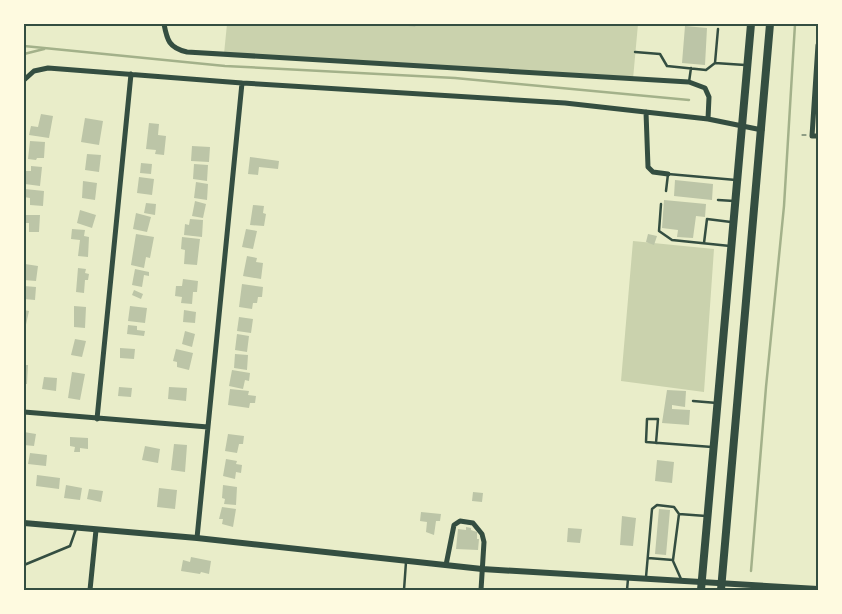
<svg xmlns="http://www.w3.org/2000/svg" width="842" height="614" viewBox="0 0 842 614" font-family="Signika,sans-serif">
<style>
.green{fill:#cad2ad}
.lines{fill:none;stroke-linecap:round;stroke-linejoin:round}
.stream{stroke:#a3b18a;stroke-width:2.5}
.building{fill:#bcc5a7}
.path{stroke:#344e41;stroke-width:1}
.service{stroke:#344e41;stroke-width:2.5}
.minor{stroke:#344e41;stroke-width:5}
.tertiary{stroke:#344e41;stroke-width:6}
.primary{stroke:#344e41;stroke-width:8}
.neatline{fill:none;stroke:#344e41;stroke-width:2}
</style>
<rect width="100%" height="100%" fill="#e9edc9"/>
<path class="green" d="M227,24H638L633,79L224,54Z
M633,241L714,249L704,392L621,381Z"/>
<g class="lines">
<path class="stream" d="M24,46L225,66L455,78L689,100
M24,54L44,49
M751,571L766,387L784,206L795,24"/>
</g>
<path class="building" d="M393,24H417L415,27Z
M685,26L707,28L705,65L682,63Z
M41,114L53,116L49,138L29,135L31,126L38,127Z
M85,118L103,121L99,145L81,142Z
M149,123L159,124L158,135L166,136L164,155L155,154L156,150L146,149Z
M30,141L45,142L44,158H37L36,160L28,159Z
M192,146L210,147L209,162L191,161Z
M87,154L101,155L99,172L85,170Z
M250,157L279,161L278,169L259,167L258,175L248,174Z
M141,163L152,164L151,174L140,173Z
M194,164L208,165L207,181L193,179Z
M31,166L42,167L40,186L25,184L26,171H31Z
M139,177L154,179L152,195L137,193Z
M675,180L713,184L712,200L674,196Z
M83,181L97,183L95,200L82,198Z
M196,182L208,184L207,200L194,198Z
M25,189L44,191L43,206L30,205V198L24,197Z
M664,200L706,204L705,217L696,216L693,238L677,237L678,230L662,228Z
M195,201L206,204L203,218L192,216Z
M146,203L156,204L155,215L144,213Z
M253,205L264,206L263,213L266,214L264,226L250,225Z
M80,210L96,215L92,228L77,223Z
M136,213L151,217L147,232L133,229Z
M24,215H40L39,232H29V223H24Z
M190,219L203,220L202,237L184,235L185,224L189,225Z
M72,229L85,230L84,236L89,237L88,257L78,256L80,240L71,239Z
M246,229L257,231L253,249L242,247Z
M136,234L154,237L150,258L146,257L144,268L131,265Z
M648,234L657,236L654,245L646,242Z
M182,237L200,239L197,265L184,264L185,250L181,249Z
M247,256L257,258L256,262L263,263L261,279L243,276Z
M25,264L38,266L36,281L24,280Z
M78,268L86,269L85,273L89,274L88,280H85L84,293L76,292Z
M135,269L149,272V276L144,275L142,287L132,285Z
M183,279L198,281L197,292H193L192,304L181,303L182,297L175,296L176,286H182Z
M242,284L263,287L262,297H258L257,303H253L252,309L239,307Z
M24,286L36,287L35,300L24,299Z
M134,290L143,294L141,299L132,295Z
M74,306L86,307L85,328L74,327Z
M130,306L147,308L145,323L128,321Z
M24,310L29,311L25,329H24Z
M184,310L196,312L195,323L183,322Z
M239,317L253,319L251,333L237,331Z
M128,325L137,326V330L145,331L144,336L127,334Z
M185,331L195,334L192,347L182,344Z
M237,334L249,336L247,352L235,350Z
M75,339L86,341L82,357L71,355Z
M120,348L135,349L134,359L120,358Z
M176,349L193,353L189,370L177,367V362L173,361Z
M235,354L248,355L247,370L234,368Z
M24,365H28L27,384H24Z
M232,370L250,373L249,381L245,380L243,389L229,386Z
M72,372L85,374L80,400L68,398Z
M44,377L57,378L56,391L42,389Z
M119,387L132,388L131,397L118,396Z
M169,387L187,388L186,401L168,399Z
M230,389L249,391L248,395L256,396L255,403H250L249,408L228,405Z
M667,390L686,391L685,407L672,405V409L690,410L689,425L662,423Z
M24,432L36,434L34,446L24,445Z
M228,434L244,436L243,444H239L237,453L225,451Z
M70,437L88,438V449L80,448V452H74L75,447L70,446Z
M174,444L187,445L185,472L171,470Z
M145,446L160,449L158,463L142,460Z
M30,453L47,455L46,466L28,464Z
M226,459L237,461L236,464L242,465L241,473L236,472L235,479L223,476Z
M657,460L674,462L672,483L655,481Z
M37,475L60,478L59,489L36,486Z
M66,485L82,488L80,500L64,498Z
M223,485L237,487L236,505L224,504L225,499L222,498Z
M159,488L177,490L175,509L157,507Z
M89,489L103,491L101,502L87,499Z
M473,492L483,493L482,502L472,501Z
M222,507L236,509L233,527L222,524L223,519H219Z
M659,509L670,510L666,555L655,554Z
M421,512L441,514L440,521H436L434,535L426,532L427,522L420,521Z
M622,516L636,518L633,546L620,545Z
M466,527L471,528V530L477,532V539H479L478,550L456,549L458,529L466,530Z
M568,528L582,529L580,543L567,542Z
M191,557L211,561L209,574L201,572L200,574L181,571L183,560L190,562Z
M510,588L527,589V590H510Z"/>
<g class="lines">
<path class="path" d="M802,135H806"/>
<path class="service" d="M635,52L660,54L667,66L706,70L715,63L745,65
M715,63L718,29
M689,82L691,68
M666,191L668,174L736,180
M718,200L734,201
M661,204L659,231L672,240L730,246
M704,243L707,219L731,222
M693,401L717,403
M656,443L658,419H647L646,442L712,447
M648,558L673,560L679,514
M673,561L681,579
M24,565L70,546L76,529
M646,577L652,509L657,505L674,507L679,514L706,516
M404,590L406,562
M627,590L628,579"/>
<path class="minor" d="M164,24C167,40 169,48 187,52L689,82L705,88L709,97L708,119
M818,45L812,136H818
M24,80L34,71L48,68L242,83L565,103L708,119L762,130
M646,112L648,167L653,172L668,174
M24,412L208,427
M97,419L131,74
M197,538L242,83
M446,565L454,525L460,521L473,523L482,534L484,542L481,590
M90,590L96,530"/>
<path class="tertiary" d="M24,523L197,538L482,569L818,589"/>
<path class="primary" d="M701,590L751,24
M721,590L770,24"/>
</g>
<rect width="842" height="614" fill="none" stroke="#fefae0" stroke-width="50"/>
<rect x="25" y="25" width="792" height="564" class="neatline"/>
</svg>
